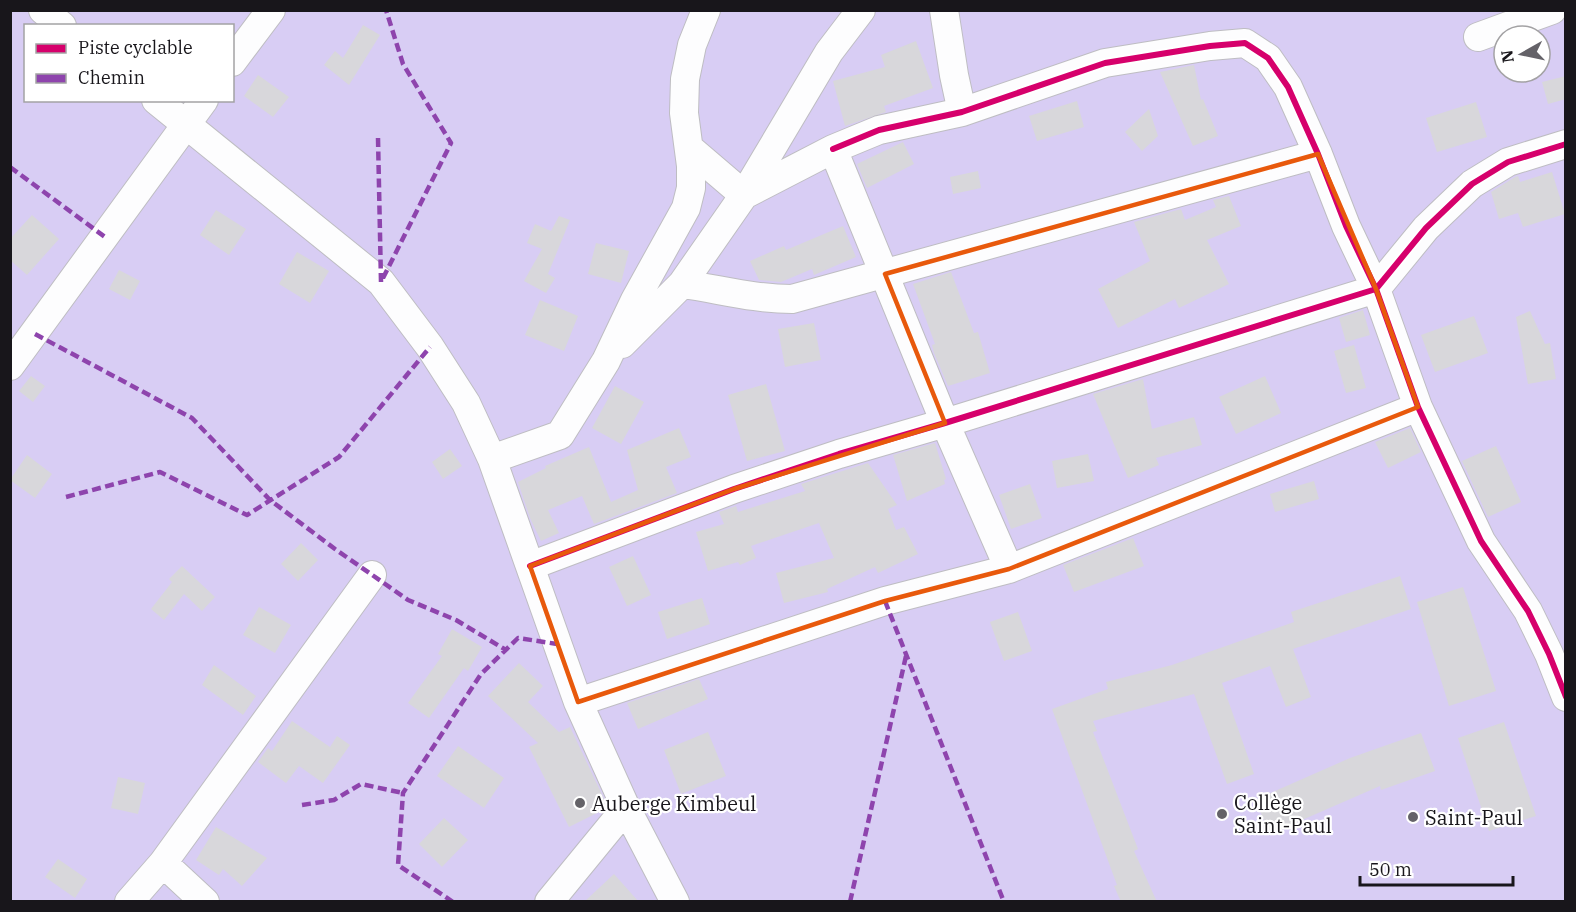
<svg xmlns="http://www.w3.org/2000/svg" width="1576" height="912" viewBox="0 0 1576 912" font-family="'IBM Plex Serif',serif">
<style>
.green{fill:#d8cdf4;fill-rule:evenodd}
.building{fill:#d8d7db}
.lines{fill:none;stroke-linecap:round;stroke-linejoin:round}
.minor-casing{stroke:#bebdc2;stroke-width:30}
.minor{stroke:#fdfdfe;stroke-width:28}
.quiet{stroke:#8e44ad;stroke-width:4.5;stroke-dasharray:9 4.5;stroke-linecap:butt}
.cycleway-casing{stroke:#fff;stroke-width:10}
.cycleway{stroke:#d6006c;stroke-width:6}
.marked{fill:none;stroke:#e8590c;stroke-width:4.5;stroke-linejoin:round}
.poi-dot{fill:#646268;stroke:#fff;stroke-width:2}
.labels{text-anchor:middle;dominant-baseline:central;stroke-width:4.5;stroke-linejoin:round;paint-order:stroke}
.poi-label{font-size:20px;fill:#18161b;stroke:#fff;text-anchor:start}
</style>
<rect width="100%" height="100%" fill="#f1f0f6"/>
<path class="green" d="M11,11H1565V901H11ZM26,26H232V100H26ZM1504,36H1540V72H1504Z"/>
<path class="building" d="M363,25L380,35L349,85L324,65L335,51L343,58Z
M916,41L933,88L884,106L886,112L845,126L833,81L885,67L881,55Z
M1194,65L1201,100L1203,99L1218,136L1193,146L1160,72Z
M258,75L289,97L273,117L244,96Z
M1566,76V99L1548,104L1542,82Z
M1077,101L1084,127L1037,141L1029,116Z
M1476,102L1487,137L1437,152L1426,118Z
M1149,109L1158,136L1142,151L1125,132Z
M903,142L914,164L867,188L857,164Z
M978,171L981,188L953,194L950,177Z
M1552,172L1565,214L1523,227L1518,213L1499,219L1491,192L1515,177L1518,176L1520,182Z
M1229,196L1241,226L1207,240L1229,284L1179,308L1175,299L1118,328L1098,289L1150,261L1134,222L1181,209L1185,220L1216,207L1213,200Z
M216,210L246,229L229,255L200,235Z
M32,215L59,239L27,275L10,260V239Z
M559,216L570,220L548,274L555,278L546,293L524,281L542,249L527,243L535,224L551,231Z
M843,226L856,257L814,275L812,269L781,282L759,280L750,261L784,246L786,250Z
M596,243L629,251L621,283L588,274Z
M297,252L329,271L310,303L279,284Z
M119,270L140,281L130,300L109,289Z
M951,272L974,333L978,332L990,373L948,386L934,353L932,345L935,344L913,284Z
M540,300L578,316L564,351L525,335Z
M1363,310L1370,335L1346,342L1339,318Z
M1530,311L1545,344L1550,343L1556,379L1528,384L1516,317Z
M1474,316L1488,353L1435,372L1421,335Z
M814,323L821,360L785,367L778,329Z
M1354,345L1366,388L1346,393L1334,351Z
M31,376L45,386L33,402L19,391Z
M1265,376L1281,413L1236,434L1219,397Z
M1143,379L1152,429L1194,417L1202,445L1156,458L1159,465L1128,478L1093,394Z
M766,384L785,451L747,461L728,395Z
M615,386L644,402L621,444L592,428Z
M679,428L691,457L666,467L677,493L594,524L582,496L548,510L559,533L541,541L530,518L518,482L546,468L545,466L589,447L611,502L638,490L627,450Z
M1410,428L1421,452L1388,468L1375,442Z
M935,443L946,479L944,480L945,484L907,501L893,455Z
M1496,446L1521,502L1488,517L1462,461Z
M450,449L462,466L443,479L432,462Z
M1088,454L1094,481L1057,488L1052,461Z
M27,455L52,474L35,498L10,480Z
M868,463L897,505L888,509L896,530L904,527L918,554L878,573L875,567L827,589L828,592L784,603L776,573L834,558L819,523L751,546L756,558L740,565L738,562L708,571L696,532L724,524L719,512L736,506L738,512L805,491L801,484Z
M1314,481L1319,499L1275,512L1270,494Z
M1030,484L1042,518L1011,529L999,495Z
M1133,538L1144,566L1074,592L1063,565Z
M301,543L318,560L298,581L281,564Z
M633,556L651,595L627,606L609,567Z
M182,566L215,597L202,611L184,594L164,620L151,609L172,582L169,579Z
M1400,576L1411,609L1293,649L1311,697L1286,707L1270,666L1222,683L1254,774L1227,784L1194,694L1093,721L1097,731L1093,732L1138,849L1134,851L1157,902H1121L1114,886L1117,885L1052,709L1108,689L1106,682L1172,665L1294,622L1291,612Z
M1463,587L1496,691L1449,706L1417,602Z
M702,598L710,624L667,639L658,612Z
M259,607L291,625L275,653L243,635Z
M1018,612L1032,651L1004,661L990,622Z
M452,629L482,647L468,671L464,668L429,718L408,703L442,656L438,654Z
M519,663L543,686L528,702L559,732L570,727L607,805L603,810L569,827L529,747L538,743L488,696Z
M214,665L256,696L243,715L202,685Z
M699,679L708,699L638,729L627,703Z
M292,721L330,747L337,736L350,745L323,783L299,766L286,783L258,762L268,748L272,751Z
M1504,722L1536,816L1489,831L1458,738Z
M708,732L726,776L681,794L664,750Z
M1421,733L1435,771L1381,790L1380,786L1270,834L1255,800L1350,758Z
M458,746L504,778L484,808L437,776Z
M118,777L145,783L138,814L111,808Z
M444,818L468,840L442,867L419,844Z
M216,827L267,858L242,886L223,869L219,875L196,860Z
M58,859L87,879L75,898L45,877Z
M614,874L639,902H584Z"/>
<g class="lines">
<g class="minor-casing">
<path id="minor" d="M43,10L62,26
M944,10L954,75L962,112
M1478,37L1552,10
M232,62L271,10
M156,100L381,282L430,347L466,403L492,459
M689,148L744,195L833,149L945,423L1009,569
M833,149L879,130L962,112L1105,63L1210,46L1245,43L1268,58L1288,87L1318,154L1346,226L1376,289L1418,407L1481,541L1528,611L1549,654L1566,697
M682,284C719,289 754,299 792,299L1318,154
M622,344L682,284L744,195L829,52L861,10
M10,366L204,100
M530,566L734,489L839,454L945,423L1376,289L1426,228L1472,184L1508,162L1566,144
M578,702L885,601L1009,569L1418,407
M626,808L675,902
M163,863L205,902
M129,902L163,863L372,575
M549,902L626,808L578,702L492,459L560,435L606,361L635,300L686,208L691,188V166L684,113L685,79L692,45L706,10"/>
</g>
<use href="#minor" class="minor"/>
<path class="quiet" d="M378,138L381,282L451,143L403,64L386,10
M10,167L105,237
M35,334L192,418L270,500L335,549L408,600L456,620L506,650
M66,497L160,472L247,515L339,457L430,347
M885,601L1004,902
M302,805L334,800L361,784L403,793
M453,902L398,865L403,793L481,674L518,638L557,644
M850,902L906,656"/>
<g class="cycleway-casing">
<path id="cycleway" d="M833,149L879,130L962,112L1105,63L1210,46L1245,43L1268,58L1288,87L1318,154L1346,226L1376,289L1418,407L1481,541L1528,611L1549,654L1566,697
M530,566L734,489L839,454L945,423L1376,289L1426,228L1472,184L1508,162L1566,144"/>
</g>
<use href="#cycleway" class="cycleway"/>
</g>
<path class="marked" d="M1318,154L1376,289L1418,407L1009,569L885,601L578,702L530,566L734,489L945,423L885,274Z"/>
<g class="poi-dot">
<circle cx="580" cy="803" r="6"/>
<circle cx="1222" cy="814" r="6"/>
<circle cx="1413" cy="817" r="6"/>
</g>
<g class="labels">
<g class="poi-label">
<text x="1234" y="802">Collège<tspan x="1234" dy="23">Saint-Paul</tspan></text>
<text x="592" y="803">Auberge Kimbeul</text>
<text x="1425" y="817">Saint-Paul</text>
</g>
</g>
<rect width="1576" height="912" fill="none" stroke="#18161b" stroke-width="24"/>
<rect x="24" y="24" width="210" height="78" fill="#ffffff" stroke="#a3a2a4" stroke-width="1.5"/>
<rect x="36" y="44" width="30" height="9" fill="#d6006c" stroke="#a3a2a4" stroke-width="1.5"/>
<text x="78" y="54" font-size="18" fill="#18161b">Piste cyclable</text>
<rect x="36" y="74" width="30" height="9" fill="#8e44ad" stroke="#a3a2a4" stroke-width="1.5"/>
<text x="78" y="84" font-size="18" fill="#18161b">Chemin</text>
<g transform="translate(1522 54) rotate(261)"><circle r="28" fill="#ffffff" stroke="#a3a2a4" stroke-width="1.5"/>
<path d="M0-4.5L10 22L0 15L-10 22Z" fill="#646268"/>
<text y="-9" font-size="16" font-weight="bold" text-anchor="middle" fill="#18161b">N</text>
</g>
<path d="M1360 876v9h153v-9" fill="none" stroke="#18161b" stroke-width="3"/>
<text x="1369" y="876" font-size="18" fill="#18161b" stroke="#ffffff" stroke-width="4.5" paint-order="stroke">50 m</text>
</svg>
